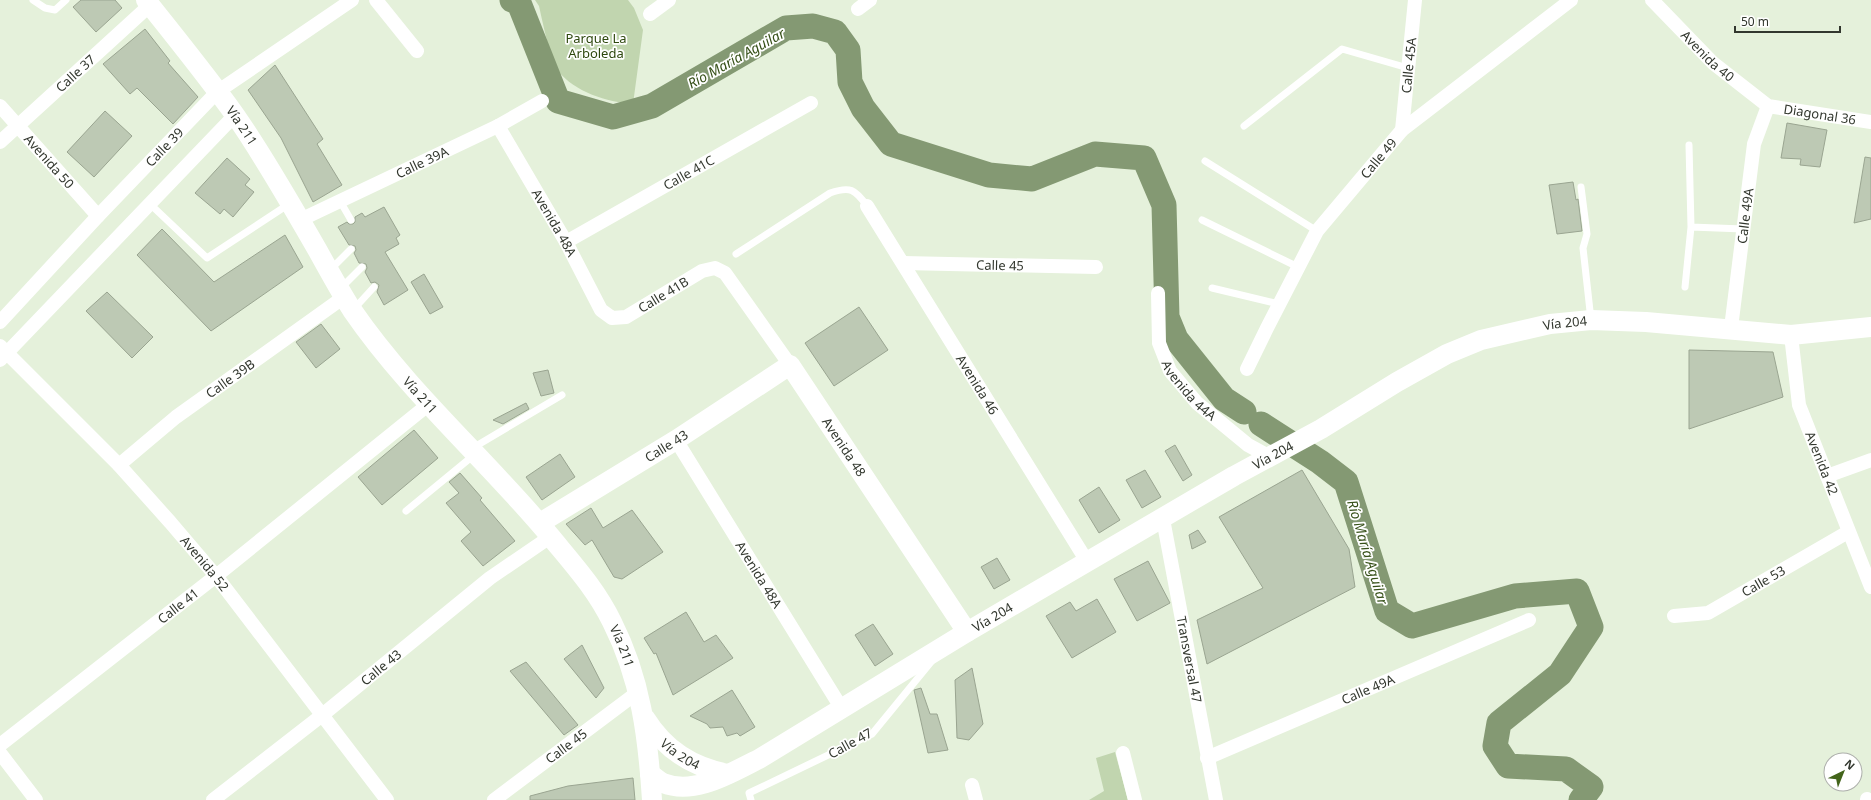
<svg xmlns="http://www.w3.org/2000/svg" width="1871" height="800" viewBox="0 0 1871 800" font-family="'Noto Sans',sans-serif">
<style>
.green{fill:#c1d5af}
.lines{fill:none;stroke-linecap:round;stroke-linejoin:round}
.river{stroke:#849973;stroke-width:25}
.building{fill:#bdc9b4;stroke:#9aa591}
.lane{stroke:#fff;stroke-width:7}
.street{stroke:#fff;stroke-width:14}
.secondary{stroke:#fff;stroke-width:20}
.labels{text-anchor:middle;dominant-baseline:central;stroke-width:3.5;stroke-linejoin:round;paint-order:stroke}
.park-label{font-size:13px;fill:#2e480e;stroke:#fff}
.street-label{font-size:13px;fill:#32372e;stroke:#fff}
.water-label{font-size:14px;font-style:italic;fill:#365018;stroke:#fff}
</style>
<rect width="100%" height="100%" fill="#e5f1db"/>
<path class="green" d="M535,0H628L634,8L643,30L633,104C607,102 575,92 558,71C551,63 542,19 539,6Z
M1115,752L1128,800H1089L1104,791L1096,758Z"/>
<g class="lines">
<path class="river" d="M512,0L519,3L558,101L613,117L652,106L786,28L813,26L835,32L848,50L850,82L863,108L891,144L989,175L1032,179L1095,154L1144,158L1164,205L1167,317L1176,339L1224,399L1244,412
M1261,424L1320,462L1346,482L1387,611L1412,626L1515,596L1577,591L1591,627L1560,674L1499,723L1495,746L1508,766L1566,769L1591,787L1581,800"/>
</g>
<path class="building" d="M81,0H115L122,8L96,32L73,7Z
M145,29L170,61L168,63L198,97L173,124L137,88L130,94L103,64Z
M275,65L323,139L317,144L342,185L313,202L281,138L248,90Z
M105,111L132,136L94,177L67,152Z
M1787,123L1827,130L1820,167L1800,165L1801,159L1781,158Z
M1865,157L1871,158V219L1854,223Z
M227,158L250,179L245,185L254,192L233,217L224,209L220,214L195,193Z
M1573,182L1576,200L1578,199L1582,231L1557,234L1549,185Z
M384,207L400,235L396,238L399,244L385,252L408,290L384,305L377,292L379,285L375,282L371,283L365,272L367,268L366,264L359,263L354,253L356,250L355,246L349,245L338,227L347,222L349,224H353L355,222V217L362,213L365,217Z
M162,229L214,282L285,235L303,267L211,331L137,255Z
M424,274L443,307L430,314L411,282Z
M107,292L153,337L132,358L86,311Z
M859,307L888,350L834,386L805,343Z
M321,324L340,349L316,368L296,342Z
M1689,350L1773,352L1783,397L1689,429Z
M548,370L554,393L541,396L533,373Z
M526,403L529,409L503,424L493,420Z
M414,430L438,458L382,505L358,477Z
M1175,445L1192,475L1183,481L1165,451Z
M560,454L575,477L542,500L526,477Z
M1145,470L1161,497L1142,508L1126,480Z
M1302,470L1349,549L1355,587L1207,664L1197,620L1263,588L1219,517Z
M460,473L482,498L480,500L515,541L483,566L461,541L471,532L446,503L459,493L449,482Z
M1099,487L1120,520L1099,533L1079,500Z
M591,508L603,528L632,510L663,552L622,579L614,577L592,540L585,545L566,524Z
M1198,530L1206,542L1192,549L1189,535Z
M997,558L1010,580L994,589L981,567Z
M1148,561L1170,603L1137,621L1114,579Z
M1097,599L1116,632L1072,658L1046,616L1070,602L1076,611Z
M686,612L704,642L716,635L733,658L673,695L656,653L654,654L644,638Z
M873,624L893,654L875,666L855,635Z
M582,645L604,688L596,698L564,659Z
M526,662L578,725L564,735L510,671Z
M972,668L983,724L969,740L957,738L955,680Z
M921,688L930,714H937L948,750L928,753L914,690Z
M732,690L755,727L740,736L737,733L727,736L723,727L710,728L707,724L690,716Z
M633,778L635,800H530V796L568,786Z"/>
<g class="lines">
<path class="lane" d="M33,0L45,8L55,10L66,0
M1244,126L1342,49L1408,68
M1689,145L1691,227
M1205,161L1317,231
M1581,187L1587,234L1583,248L1591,320
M340,201L351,220
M150,204L207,258L289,204
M1202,220L1298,267
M736,254L830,193C850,186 855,189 867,206
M331,269L351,249
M1685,287L1691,227L1743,229
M1212,288L1279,304
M340,289L362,267
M353,310L374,287
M471,449L562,395
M406,511L474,455
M751,800L749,793L872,734L931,662"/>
<g class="street">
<path d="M376,0L417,51"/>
<path id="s1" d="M1652,0L1713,63L1768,106L1871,122"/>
<path d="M858,9L870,0"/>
<path d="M650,14L669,0"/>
<path id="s2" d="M0,106L98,216"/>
<path id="s3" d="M498,126L566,242L601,310L612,318L626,317L702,271L715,268L725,273L790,365"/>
<path id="s4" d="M1402,130L1415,0"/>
<path id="s5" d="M0,142L150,5"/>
<path id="s6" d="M867,206L1088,563"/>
<path id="s7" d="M300,220L498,126L542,101"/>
<path id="s8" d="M566,242L811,103"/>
<path id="s9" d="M903,263L1096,267"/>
<path id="s10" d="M1158,293L1159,343L1170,371L1197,403L1248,445L1270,457"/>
<path id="s11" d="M0,322L98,216L217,92L352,0"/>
<path id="s12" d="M1731,328L1754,144L1768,106"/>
<path id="s13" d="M1791,335L1799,405L1871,587"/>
<path id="s14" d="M0,346L119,465L170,522L216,576L387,800"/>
<path d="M0,360L235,115"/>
<path id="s15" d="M1247,369L1267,328L1317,231L1402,130L1571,0"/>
<path id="s16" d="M676,440L842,709"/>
<path id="s17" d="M119,465L176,417L344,297"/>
<path d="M1827,476L1871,460"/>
<path id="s18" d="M1163,519L1216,800"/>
<path id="s19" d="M1674,616L1708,613L1848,532"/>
<path id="s20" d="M0,745L216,576L429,404"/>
<path d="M0,753L36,800"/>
<path d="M1123,753L1135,800"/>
<path id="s21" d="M1207,758L1529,620"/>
<path d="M972,785L976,800"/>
<path d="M1867,799L1868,800"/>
<path id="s22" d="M213,800L321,716L490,578L550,537"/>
<path id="s23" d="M494,800L638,692"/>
</g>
<g class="secondary">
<path id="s24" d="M146,0C176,38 207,76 235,115C265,158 292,206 318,251C329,271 340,291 352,310C409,393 486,459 550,536C573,564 596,589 612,622C641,679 648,737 652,800"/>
<path id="s25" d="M540,523L676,440L790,365L967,632"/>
<path id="s26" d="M645,718C665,750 692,767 728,774"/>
<path id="s27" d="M650,774C655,777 659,781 663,783C695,796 732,772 759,759L967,632L1234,476L1321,429L1397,382L1447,354L1481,340L1550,324L1591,320L1646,322L1791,335L1871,327"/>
</g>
</g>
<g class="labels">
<g class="park-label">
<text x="596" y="38">Parque La<tspan x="596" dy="15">Arboleda</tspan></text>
</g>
<g class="street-label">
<text stroke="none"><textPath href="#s1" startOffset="79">Avenida 40</textPath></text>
<text stroke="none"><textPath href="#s4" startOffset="65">Calle 45A</textPath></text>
<text stroke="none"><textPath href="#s5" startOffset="102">Calle 37</textPath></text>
<text stroke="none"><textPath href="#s1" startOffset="210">Diagonal 36</textPath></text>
<text stroke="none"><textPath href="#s24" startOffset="158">Vía 211</textPath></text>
<text stroke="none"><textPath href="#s11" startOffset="240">Calle 39</textPath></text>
<text stroke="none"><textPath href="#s15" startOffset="250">Calle 49</textPath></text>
<text stroke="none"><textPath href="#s2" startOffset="74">Avenida 50</textPath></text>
<text stroke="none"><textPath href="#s7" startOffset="135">Calle 39A</textPath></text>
<text stroke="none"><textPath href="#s8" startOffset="141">Calle 41C</textPath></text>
<text stroke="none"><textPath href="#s12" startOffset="113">Calle 49A</textPath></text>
<text stroke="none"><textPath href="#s3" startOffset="112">Avenida 48A</textPath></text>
<text stroke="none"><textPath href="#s9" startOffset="97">Calle 45</textPath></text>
<text stroke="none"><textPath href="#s3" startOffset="282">Calle 41B</textPath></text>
<text stroke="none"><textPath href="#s27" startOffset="1039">Vía 204</textPath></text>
<text stroke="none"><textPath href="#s17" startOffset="141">Calle 39B</textPath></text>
<text stroke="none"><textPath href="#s6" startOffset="210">Avenida 46</textPath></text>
<text stroke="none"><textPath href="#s10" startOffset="107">Avenida 44A</textPath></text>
<text stroke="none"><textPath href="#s24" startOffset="482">Vía 211</textPath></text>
<text stroke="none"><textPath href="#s25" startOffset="148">Calle 43</textPath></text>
<text stroke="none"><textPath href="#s25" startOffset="394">Avenida 48</textPath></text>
<text stroke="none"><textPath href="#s27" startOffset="715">Vía 204</textPath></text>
<text stroke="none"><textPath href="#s13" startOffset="133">Avenida 42</textPath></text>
<text stroke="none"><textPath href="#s14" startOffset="299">Avenida 52</textPath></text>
<text stroke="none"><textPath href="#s16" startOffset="158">Avenida 48A</textPath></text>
<text stroke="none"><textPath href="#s19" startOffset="98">Calle 53</textPath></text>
<text stroke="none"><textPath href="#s20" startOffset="226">Calle 41</textPath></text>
<text stroke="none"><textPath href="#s27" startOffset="391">Vía 204</textPath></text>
<text stroke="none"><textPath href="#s24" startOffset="806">Vía 211</textPath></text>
<text stroke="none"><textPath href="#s18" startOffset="143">Transversal 47</textPath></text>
<text stroke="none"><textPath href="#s22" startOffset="214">Calle 43</textPath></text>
<text stroke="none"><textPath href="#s21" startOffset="175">Calle 49A</textPath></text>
<text transform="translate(850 743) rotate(-29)">Calle 47</text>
<text stroke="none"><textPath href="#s23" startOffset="90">Calle 45</textPath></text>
<text stroke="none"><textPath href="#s26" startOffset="51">Vía 204</textPath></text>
</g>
<g class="water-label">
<text transform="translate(736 58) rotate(-29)">Río María Aguilar</text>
<text transform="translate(1368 552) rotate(73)">Río María Aguilar</text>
</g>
</g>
<g transform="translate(1843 772) rotate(43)"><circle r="19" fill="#ffffff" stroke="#adafab"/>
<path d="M0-3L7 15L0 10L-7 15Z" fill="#42641a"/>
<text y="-6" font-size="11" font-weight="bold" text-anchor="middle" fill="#32372e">N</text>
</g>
<path d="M1735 26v6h105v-6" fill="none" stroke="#32372e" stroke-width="2"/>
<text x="1741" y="26" font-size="12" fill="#32372e" stroke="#ffffff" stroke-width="3" paint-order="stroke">50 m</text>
</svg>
